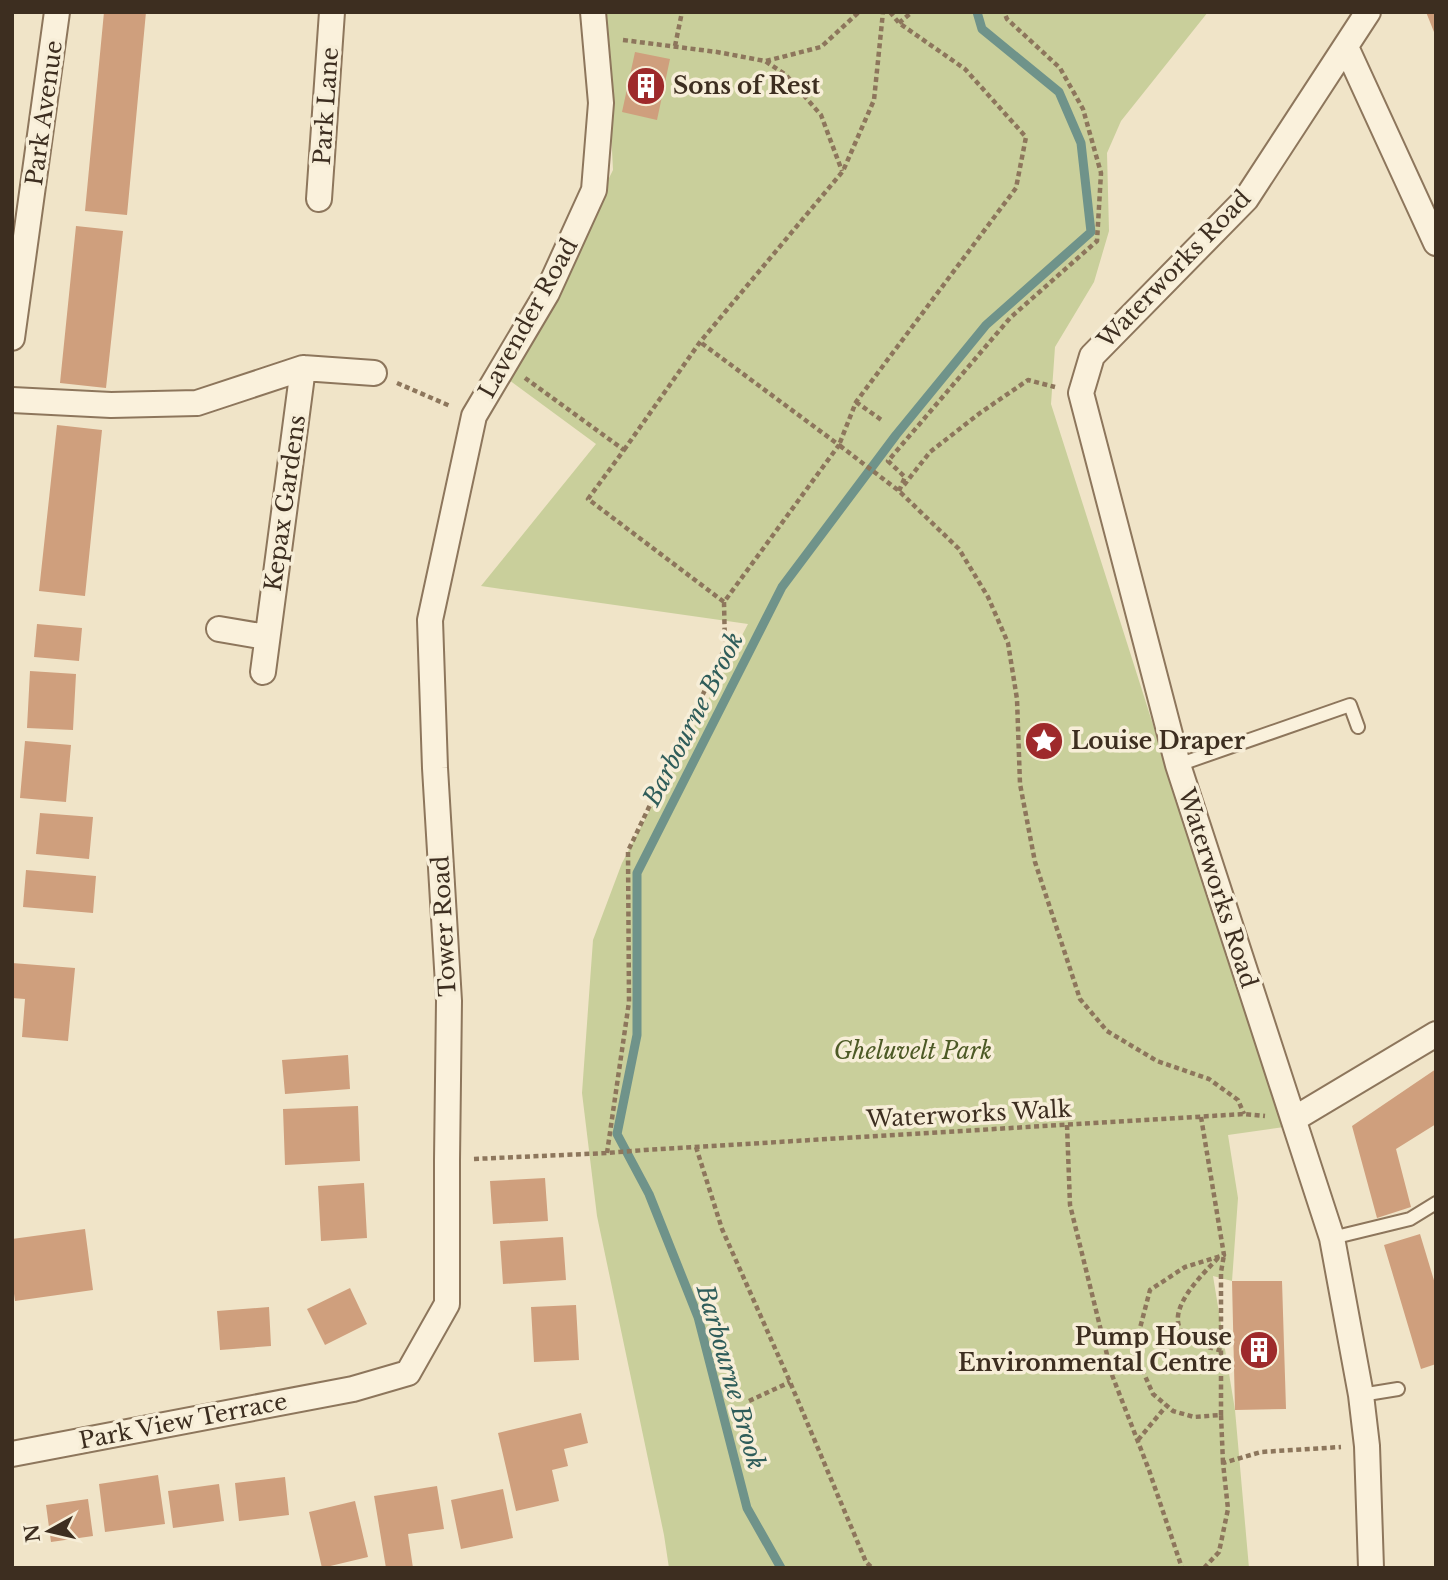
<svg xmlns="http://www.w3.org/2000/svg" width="1448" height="1580" viewBox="0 0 1448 1580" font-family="'Libre Baskerville',serif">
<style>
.green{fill:#c9cf9b}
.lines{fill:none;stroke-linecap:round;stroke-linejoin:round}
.stream{stroke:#6f938a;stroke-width:9}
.building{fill:#cf9f7d}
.lane-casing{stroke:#8d765c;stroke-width:16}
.street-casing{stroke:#8d765c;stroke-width:28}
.path{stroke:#8d765c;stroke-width:4.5;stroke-dasharray:5 3.5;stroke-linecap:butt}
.lane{stroke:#faf1dc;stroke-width:12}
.street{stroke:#faf1dc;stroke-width:24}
.labels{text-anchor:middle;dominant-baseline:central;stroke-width:7;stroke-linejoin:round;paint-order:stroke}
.poi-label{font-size:23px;font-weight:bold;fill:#3d2e20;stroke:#f7eed8;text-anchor:start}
.street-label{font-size:23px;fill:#3d2e20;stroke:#f7eed8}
.park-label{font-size:23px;font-style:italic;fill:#4d5a26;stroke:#f7eed8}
.water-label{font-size:24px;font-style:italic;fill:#2f5d5a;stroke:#f7eed8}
</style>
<rect width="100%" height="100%" fill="#f0e4c8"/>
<path class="green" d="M605,12H1208L1121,121L1107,153L1109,231L1094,282L1055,347L1051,404L1232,973L1284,1127L1228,1135L1238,1198L1232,1281L1213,1276L1235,1410L1249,1568H669L664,1535L597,1216L582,1093L593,940L622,863L748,624L481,586L596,444L509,380L613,170Z"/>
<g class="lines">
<path class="stream" d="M781,1568L747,1508L698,1317L649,1194L617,1134L637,1035V873L782,587L896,435L986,325L1091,232L1081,143L1059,92L982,29L977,12"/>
</g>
<path class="building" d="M104,12H146L127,215L85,211Z
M1426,12H1436V37Z
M635,52L670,59L657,120L622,112Z
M76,226L123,231L106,388L60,383Z
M57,425L102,430L85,596L39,591Z
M37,624L82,628L79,661L34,657Z
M30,671L76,674L73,730L27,728Z
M25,741L71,745L66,802L20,798Z
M40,813L93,817L89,859L36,854Z
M26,870L96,876L93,913L23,907Z
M12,963L75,968L68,1041L22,1037L25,999L12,998Z
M348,1055L350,1089L285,1094L282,1060Z
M1436,1069V1124L1396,1149L1411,1207L1377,1218L1352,1126Z
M358,1106L360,1161L285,1165L283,1109Z
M545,1178L548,1221L493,1224L490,1181Z
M364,1183L367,1238L321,1241L318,1186Z
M85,1229L93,1290L15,1301L12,1279V1239Z
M1420,1234L1436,1287V1364L1421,1369L1384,1245Z
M563,1237L566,1280L503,1284L500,1241Z
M1232,1281H1282L1286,1409L1235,1410Z
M350,1288L367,1324L325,1345L307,1309Z
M576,1305L579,1360L534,1362L531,1307Z
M269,1307L271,1346L220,1350L217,1311Z
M581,1413L588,1443L564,1449L568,1466L552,1470L559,1501L516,1511L498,1433Z
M158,1475L165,1524L105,1532L99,1484Z
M285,1477L289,1515L239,1521L235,1483Z
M219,1484L224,1521L173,1528L168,1491Z
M437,1486L444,1529L408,1534L413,1568H386L374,1496Z
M503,1489L513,1538L461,1549L451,1500Z
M88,1499L93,1536L51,1542L46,1505Z
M355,1501L368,1557L322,1568L309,1512Z"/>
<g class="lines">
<g class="lane-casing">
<path id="lane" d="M1178,765L1350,705L1358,727
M1332,1238L1410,1219L1436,1203
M1361,1395L1398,1389"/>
</g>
<g class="street-casing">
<path id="street" d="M1368,12L1246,199L1092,356L1081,393L1178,765L1332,1238L1361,1395L1367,1446L1371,1568
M1346,47L1436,243
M319,199L332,12
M12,338L57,12
M12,400L111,405L197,403L303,368L374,373
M219,629L266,637
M263,672L303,368
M1294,1119L1436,1034
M12,1454L353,1389L408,1373L447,1304V1160L449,1001L435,768L430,620L474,416L547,293L594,190L601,103L593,12"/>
</g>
<path class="path" d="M890,12L899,23L965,69L1026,137L1016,188L856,402L839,445L899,491L959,549L988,597L1008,643L1017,699L1020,784L1035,862L1080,999L1107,1031L1157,1061L1209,1079L1238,1100L1244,1114
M899,23L912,12
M623,40L717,52L765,61L786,75L821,115L842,171
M675,46L682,12
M766,61L821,47L859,12
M525,378L624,450L588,499L724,602
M397,383L450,406
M856,402L883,421
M624,450L700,342L843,171L874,100L883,12
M904,485L930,452L980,413L1028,380L1055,387
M899,491L905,477L888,461L1010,318L1097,241L1101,173L1083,109L1060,68L1007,19L1004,12
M1201,1117L1224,1255L1185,1267L1150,1290L1134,1351L1153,1394L1173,1411L1194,1417L1221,1415L1223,1463
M1067,1125L1070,1205L1112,1375L1149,1470L1182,1568
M696,1147L722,1229L790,1382L866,1562L872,1568
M607,1153L629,1002L628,851L725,648L724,602L839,445L700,342
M474,1159L607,1153L645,1150L1244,1114L1265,1116
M1218,1258C1203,1274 1160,1314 1186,1336C1196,1345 1210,1347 1222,1351
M749,1401L790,1382
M1221,1415V1272L1224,1255
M1138,1440L1167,1405
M1204,1568L1219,1552L1228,1509L1223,1463L1261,1452L1341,1447"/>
<use href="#lane" class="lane"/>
<use href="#street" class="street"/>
</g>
<defs>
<g id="building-disc" transform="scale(2.0125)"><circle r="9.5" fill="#9e2a2b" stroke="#f7eed8"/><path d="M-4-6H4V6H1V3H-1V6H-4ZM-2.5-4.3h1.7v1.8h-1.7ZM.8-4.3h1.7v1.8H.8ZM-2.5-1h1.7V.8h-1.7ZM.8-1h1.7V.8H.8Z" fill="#fff"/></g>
<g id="sight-disc" transform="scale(2.0125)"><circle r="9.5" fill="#9e2a2b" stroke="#f7eed8"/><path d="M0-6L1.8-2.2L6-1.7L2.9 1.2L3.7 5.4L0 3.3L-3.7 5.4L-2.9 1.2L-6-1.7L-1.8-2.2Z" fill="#fff"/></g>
</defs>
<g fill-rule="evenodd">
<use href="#building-disc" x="646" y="86"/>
<use href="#sight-disc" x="1044" y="741"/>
<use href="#building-disc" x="1259" y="1350"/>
</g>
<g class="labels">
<g class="poi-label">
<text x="673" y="86">Sons of Rest</text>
<text x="1071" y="741">Louise Draper</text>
<text x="1232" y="1337" text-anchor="end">Pump House<tspan x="1232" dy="26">Environmental Centre</tspan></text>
</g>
<g class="street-label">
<text transform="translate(326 106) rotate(-86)">Park Lane</text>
<text transform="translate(44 113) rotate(-82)">Park Avenue</text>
<text transform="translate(1174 269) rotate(-46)">Waterworks Road</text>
<text transform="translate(528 318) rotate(-61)">Lavender Road</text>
<text transform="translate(285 503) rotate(-82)">Kepax Gardens</text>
<text transform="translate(1218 888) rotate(72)">Waterworks Road</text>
<text transform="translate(444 926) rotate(-93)">Tower Road</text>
<text transform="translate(969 1114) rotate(-3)">Waterworks Walk</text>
<text transform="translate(183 1421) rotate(-11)">Park View Terrace</text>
</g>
<g class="park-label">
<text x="913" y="1051">Gheluvelt Park</text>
</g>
<g class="water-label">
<text transform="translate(693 719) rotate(-63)">Barbourne Brook</text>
<text transform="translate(731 1377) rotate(74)">Barbourne Brook</text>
</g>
</g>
<rect width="1448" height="1580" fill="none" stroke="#3d2e20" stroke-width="28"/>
<g transform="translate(49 1531) rotate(262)" stroke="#f7eed8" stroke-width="5" paint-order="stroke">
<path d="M0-5L12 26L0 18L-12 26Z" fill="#3d2e20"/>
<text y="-10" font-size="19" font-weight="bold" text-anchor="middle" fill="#3d2e20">N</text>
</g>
</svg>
